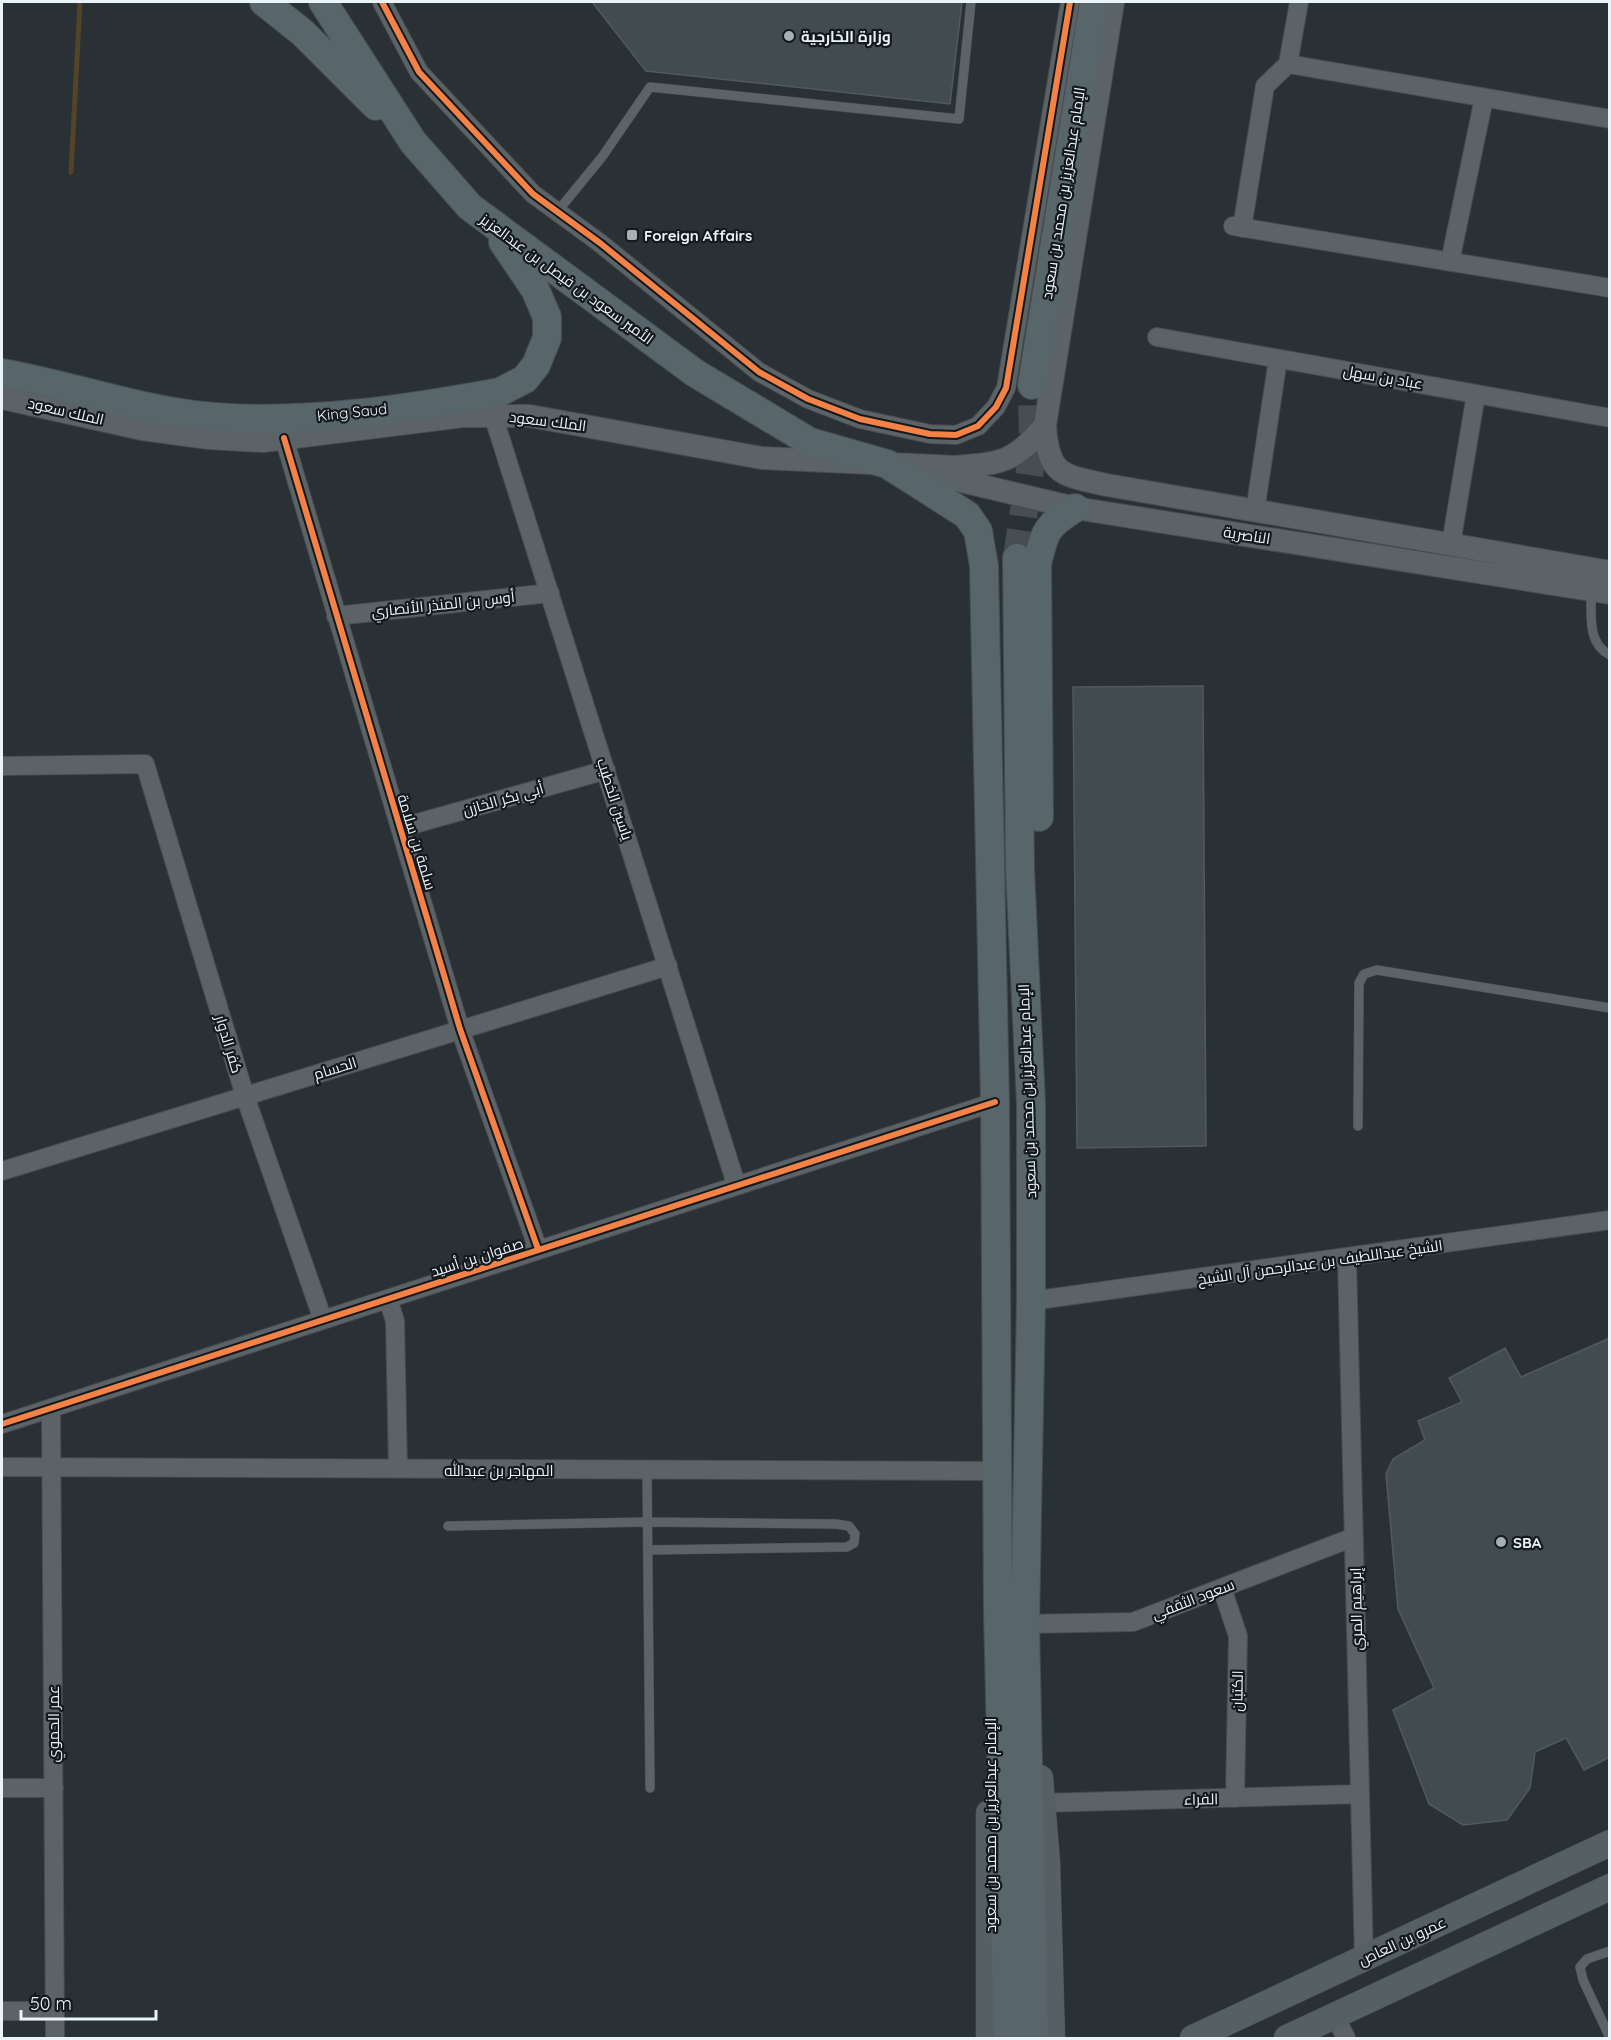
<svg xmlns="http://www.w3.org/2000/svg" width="1611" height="2040" viewBox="0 0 1611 2040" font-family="Quicksand,Cairo,sans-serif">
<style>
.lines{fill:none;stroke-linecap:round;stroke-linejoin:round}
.stream{stroke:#534327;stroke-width:5}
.building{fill:#424c50;stroke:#52595c;stroke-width:1.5}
.primary-tunnel{stroke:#464e51;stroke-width:28;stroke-dasharray:28 14;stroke-linecap:butt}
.service-casing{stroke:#464d50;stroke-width:10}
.minor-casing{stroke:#464d50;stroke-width:20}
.tertiary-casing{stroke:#464d50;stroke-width:24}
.secondary-casing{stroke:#464d50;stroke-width:27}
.primary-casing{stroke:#464d50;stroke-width:30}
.service{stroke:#5c6366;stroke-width:9}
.minor{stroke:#5c6366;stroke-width:18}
.tertiary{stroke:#5c6366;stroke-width:22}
.secondary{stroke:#566064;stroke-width:26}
.primary{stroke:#58656a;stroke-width:28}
.cycleway-casing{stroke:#13191c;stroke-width:10}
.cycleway{stroke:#f48246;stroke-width:6}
.poi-dot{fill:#a6afb3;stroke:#13191c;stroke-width:2}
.labels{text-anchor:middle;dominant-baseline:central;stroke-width:4.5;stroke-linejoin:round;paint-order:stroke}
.poi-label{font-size:15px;font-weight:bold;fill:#eaf3f7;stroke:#13191c;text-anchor:start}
.street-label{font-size:15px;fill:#eaf3f7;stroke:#13191c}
</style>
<rect width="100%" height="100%" fill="#293134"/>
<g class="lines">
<path class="stream" d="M71,172L80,2"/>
</g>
<path class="building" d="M592,2H962L950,104L646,71Z
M1203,686L1206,1146L1077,1148L1073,687Z
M1610,1338V1757L1584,1770L1566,1738L1535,1752L1530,1788L1507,1820L1463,1825L1429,1804L1393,1710L1434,1688L1398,1609L1386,1474L1393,1459L1425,1440L1418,1421L1462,1402L1449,1378L1505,1348L1521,1377Z"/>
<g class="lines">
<path class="primary-tunnel" d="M1017,558L1033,448L1032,385"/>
<g class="service-casing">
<path id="service" d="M557,212L602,157L650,87L959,119L971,2
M1591,590C1592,613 1586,643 1610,655
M1358,1126L1359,983L1364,974L1377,970L1610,1008
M647,1470L650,1788
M448,1526L647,1522L836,1524L849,1526L855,1534L854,1543L847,1547L648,1550
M1610,1951L1587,1959L1580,1967L1583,1980L1610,2038"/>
</g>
<g class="minor-casing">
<path id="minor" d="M382,2L419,72L533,194L600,243L759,372L808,399L860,419L930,434L956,435L978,426L996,407L1006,388L1070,2
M1288,64L1610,119
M1233,226L1610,288
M1242,228L1265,86L1288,64L1299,2
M1450,262L1484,98
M1157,337L1610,418
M493,415L736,1184
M284,438L460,1029L538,1249
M1255,511L1278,359
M1451,544L1476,394
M336,616L550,593
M2,766L145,764L245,1096L323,1320
M400,828L606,770
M2,1171L668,966
M1347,1259L1364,1959
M388,1299L395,1321L398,1469
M1031,1301L1610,1220
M51,1410L55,2038
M2,1424L995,1102
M2,1467L997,1471
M1222,1588L1238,1636L1235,1798
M1025,1624L1133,1622L1354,1537
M2,1788H54
M1042,1803L1360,1794
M2,2011H55
M1335,2016L1346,2038"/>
</g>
<g class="tertiary-casing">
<path id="tertiary" d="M1113,2L1045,425C1048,476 1062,475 1107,485L1610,572
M2,398L142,429L209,438L263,441L463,416H530L762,458L956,467C1003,463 1015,462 1045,425
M936,475L1075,508L1610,593"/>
</g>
<g class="secondary-casing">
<path id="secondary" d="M1040,1778L1047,1862L1052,2038
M989,1813V2038
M1193,2038L1610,1843
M1287,2038L1610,1887"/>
</g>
<g class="primary-casing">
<path id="primary" d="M264,2L303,33L376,106
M323,2L413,142L470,207L695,373L810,442L887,464L967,515L978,531L984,566L995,1102L998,1612L1008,2038
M2,373C72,385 143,412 215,417C309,424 408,409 500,392L525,379L536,365L547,338V317L535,289L503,242
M1032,385L1094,2
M1017,558L1020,870L1031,1104V1301L1025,1624L1034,2038
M1039,817L1037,564C1045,531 1046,526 1075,508"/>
</g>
<use href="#service" class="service"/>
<use href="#minor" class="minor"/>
<use href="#tertiary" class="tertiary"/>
<use href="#secondary" class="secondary"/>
<use href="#primary" class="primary"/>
<g class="cycleway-casing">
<path id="cycleway" d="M382,2L419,72L533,194L600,243L759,372L808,399L860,419L930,434L956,435L978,426L996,407L1006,388L1070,2
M284,438L460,1029L538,1249
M2,1424L995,1102"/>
</g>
<use href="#cycleway" class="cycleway"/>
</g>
<g class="poi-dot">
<circle cx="789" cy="36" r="6"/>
<rect x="626" y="229" width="12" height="12" rx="3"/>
<circle cx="1501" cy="1542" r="6"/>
</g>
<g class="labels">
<g class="poi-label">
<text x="801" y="36">وزارة الخارجية</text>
<text x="644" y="235">Foreign Affairs</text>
<text x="1513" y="1542">SBA</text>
</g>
<g class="street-label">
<text transform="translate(1063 193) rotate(-81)">الإمام عبدالعزيز بن محمد بن سعود</text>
<text transform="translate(567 279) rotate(36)">الأمير سعود بن فيصل بن عبدالعزيز</text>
<text transform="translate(1383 377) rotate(10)">عباد بن سهل</text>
<text transform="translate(66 411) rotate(13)">الملك سعود</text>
<text transform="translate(352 412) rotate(-6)">King Saud</text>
<text transform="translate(548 421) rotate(7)">الملك سعود</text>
<text transform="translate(1247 535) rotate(9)">الناصرية</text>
<text transform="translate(443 604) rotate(-6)">أوس بن المنذر الأنصاري</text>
<text transform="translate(503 799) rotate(-16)">أبي بكر الخازن</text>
<text transform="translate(615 799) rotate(72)">ياسين الخطيب</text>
<text transform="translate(417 842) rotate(73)">سلمة بن سلامة</text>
<text transform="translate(229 1044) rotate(73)">كفر الدوار</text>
<text transform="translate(335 1068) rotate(-17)">الحسام</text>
<text transform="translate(1027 1091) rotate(-92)">الإمام عبدالعزيز بن محمد بن سعود</text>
<text transform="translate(477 1257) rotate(-18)">صفوان بن أسيد</text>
<text transform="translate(1320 1262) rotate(-8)">الشيخ عبداللطيف بن عبدالرحمن آل الشيخ</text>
<text x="499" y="1470">المهاجر بن عبدالله</text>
<text transform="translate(1193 1599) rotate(-21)">سعود الثقفي</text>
<text transform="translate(1356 1609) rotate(-91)">إبراهيم المري</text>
<text transform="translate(1237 1691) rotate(-89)">الكتبان</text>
<text transform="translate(53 1724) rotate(-90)">عمر الحموي</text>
<text transform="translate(1201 1799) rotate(-1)">الفراء</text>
<text transform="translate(990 1825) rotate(-90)">الإمام عبدالعزيز بن محمد بن سعود</text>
<text transform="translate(1402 1941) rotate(-25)">عمرو بن العاص</text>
</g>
</g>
<rect width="1611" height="2040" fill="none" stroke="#eaf3f7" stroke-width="6"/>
<path d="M21 2010v9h135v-9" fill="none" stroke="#eaf3f7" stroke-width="3"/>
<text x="30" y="2010" font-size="18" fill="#eaf3f7" stroke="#13191c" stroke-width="4.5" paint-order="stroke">50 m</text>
</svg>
